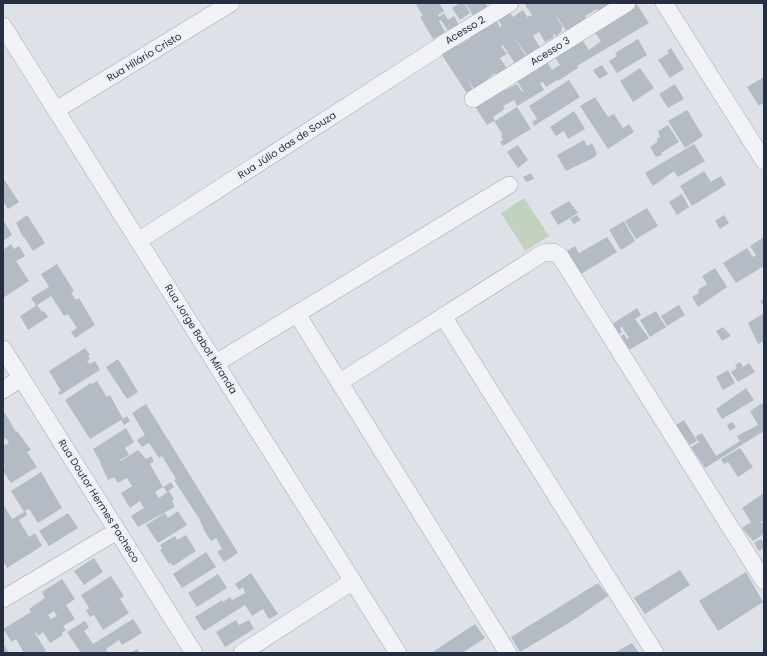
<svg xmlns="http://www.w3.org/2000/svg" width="767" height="656" viewBox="0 0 767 656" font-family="Poppins,sans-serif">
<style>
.green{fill:#c3d2be}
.building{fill:#b5bbc5;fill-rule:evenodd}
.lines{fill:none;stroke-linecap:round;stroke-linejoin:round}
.minor-casing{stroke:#a3a9b2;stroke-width:18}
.minor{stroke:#f0f2f6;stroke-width:17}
.labels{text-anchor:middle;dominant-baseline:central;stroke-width:4;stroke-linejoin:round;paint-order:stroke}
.street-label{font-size:10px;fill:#262f3f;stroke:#edf1f6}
</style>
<rect width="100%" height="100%" fill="#dee2e8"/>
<path class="green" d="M524,198L549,236L525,251L501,213Z"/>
<path class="building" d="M419,3H439L444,11L438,15L439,17L444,13L448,20L454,16L460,27L450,34L441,20L439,21L445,32L433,39L420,17L423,16L416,5Z
M460,3H464L470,13L460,20L452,8Z
M465,3H485L489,9L475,18Z
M524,3H614L599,12L597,9L585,16L587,20L567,32L554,12L563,28L561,29L562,31L556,36L554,34L553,35L554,37L545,42L539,32L533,36L541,49L528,57L514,37L527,58L516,65L503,45L501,46L507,54L500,58L508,70L498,77L495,73L486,80L487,81L474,89L467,78L474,92L468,95L440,52L456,43L457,46L471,38L469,34L495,18L500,27L502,26L498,20L510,13L513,17L523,10L527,17L530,16L532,15Z
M636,3L649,23L577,66L578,68L558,81L557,80L546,87L543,82L540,83L544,90L517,106L514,100L503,106L505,109L493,117L495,121L517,107L531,129L503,146L500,142L503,140L501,136L503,135L494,121L487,125L474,105L517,84L522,92L523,91L516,79L546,60L552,70L560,65L553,55L581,38L589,50L601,41L593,30Z
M638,39L647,55L617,73L609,61L617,56L615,53Z
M671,48L684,69L670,78L658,60L669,53L667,51Z
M602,65L608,74L599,79L593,70Z
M640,68L654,88L633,102L620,81Z
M764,77V102L759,106L747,87Z
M569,80L580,97L534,126L532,122L537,119L529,106Z
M675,84L684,99L668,108L659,94Z
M595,97L608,117L614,114L623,128L629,124L634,132L608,149L580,106Z
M687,110L703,136L685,148L668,121Z
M574,111L585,129L568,139L564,131L556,136L550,127Z
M668,125L679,142L661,153L662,155L656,157L650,147L657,142V139L660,137L658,131Z
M584,140L587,146L592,143L597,154L593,158L566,171L557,155Z
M694,144L705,161L678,177L674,171L653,186L645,173Z
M518,145L528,160L518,168L507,152Z
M704,171L711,182L721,176L726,185L692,206L680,186Z
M531,173L534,179L526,182L523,177Z
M3,178L19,202L8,209L3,201Z
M682,194L689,207L677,215L669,202Z
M569,201L578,213L558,225L550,212Z
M647,208L658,226L636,239L625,221Z
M27,215L45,243L33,251L24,237H23L16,223Z
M577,215L581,220L574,224L570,219Z
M724,215L729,223L720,229L715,221Z
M3,219L12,235L3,241Z
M624,221L635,241L621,250L609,230Z
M607,237L617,252L581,274L567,251L575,246L579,253Z
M764,237V266L736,283L723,263L747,248L753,257L756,255L750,246Z
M11,244L14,249L19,246L25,256L16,261L29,281L3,298V250Z
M57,264L74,291L71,293L76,300L79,298L95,325L75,338L71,332L77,328L68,314L64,316L51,296L36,306L31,298L49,287L41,274Z
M715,268L727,287L698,307L692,297L699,293L698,290L707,284L702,276Z
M764,299V307L760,301Z
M37,305L42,312L44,311L48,317L28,330L20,316Z
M679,305L685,315L667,326L661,316Z
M637,308L641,315L635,319L649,338L629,350L620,337L624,334L627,339L629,338L622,327L620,328L622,332L619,334L612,324Z
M656,311L666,327L650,337L640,320Z
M764,313V341L758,344L748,323Z
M723,327L731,336L722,341L716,331Z
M85,348L90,355L88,356L90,359L87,361L90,364L95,361L100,370L60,395L58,392L61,391L49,371Z
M118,359L138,392L127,399L106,367Z
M740,362L743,367L749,363L755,372L738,382L731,372L737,368L735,365Z
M728,370L735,383L723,390L716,377Z
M97,381L107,397L110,395L123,419L127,416L130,421L124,425L121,420L90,439L65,400L91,383L92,384Z
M746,388L754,400L722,419L716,409Z
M764,402V431L705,468L691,447L699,442L695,437L702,433L716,456L740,441L737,436L758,425L750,411Z
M146,404L238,553L224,562L217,552L222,549L216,538L211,541L204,530L200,520L174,480L176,479L162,456L159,458L149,443L142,447L137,440L145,435L132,413Z
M5,413L16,432L17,431L31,450L27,452L37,467L11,483L3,471L5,466L3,463V446L9,443L6,438L3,440V414Z
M684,420L697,441L690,445L676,425Z
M732,422L736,427L730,431L727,425Z
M126,428L134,442L125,448L129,455L120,460L121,461L138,450L146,459L151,456L154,461L150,464L163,487L155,492L159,498L169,491L174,499L172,501L175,507L138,527L131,516L144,508L140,501L130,508L121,493L132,486L127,478L118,483L114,477L108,480L100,463H101L93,449Z
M740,448L753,467L738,477L728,462L724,464L721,459Z
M41,472L62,508L38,523L29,509L25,511L27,515L19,520L29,537L35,533L42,546L7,568L3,561V504L12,519L24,512L11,491Z
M171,482L174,487L167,492L163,487Z
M764,493V520L759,523L764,522V534L753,541L742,528L751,522L742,508Z
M178,511L187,525L158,543L146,525L165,513L168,518Z
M68,513L78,528L49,546L39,531Z
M186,535L196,551L173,566L171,563L169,564L160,550L162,549L160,545L175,536L177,540Z
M761,539L764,544V548L759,551L754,543Z
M206,552L216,567L182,588L173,574Z
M94,558L103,572L84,585L74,571Z
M680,570L690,585L645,614L634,598Z
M746,572L763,602L718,631L699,601Z
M251,573L278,614L269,619L263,609L252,616L245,605L204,631L195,617L222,600L223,602L230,597L232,600L245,593L243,587L239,590L235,584Z
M218,574L227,588L197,607L188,593Z
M111,576L124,596L120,599L129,613L103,630L94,615L90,617L86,610L89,608L81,595Z
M62,579L75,599L66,605L75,619L63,626L66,630L62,633L63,635L50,643L43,632L38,636L36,632L35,633L46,651L42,653H24L16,639L12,642L3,629L31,612L29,609L45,598L42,592ZM54,611L57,616L51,619L48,615Z
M598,583L608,596L572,621L520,652L511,637Z
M133,619L142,633L122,645L119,640L106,649L108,653H81L67,632L85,621L89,627L84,631L93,644Z
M236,620L239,625L249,620L254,629L225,647L216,632Z
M475,624L485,638L462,653H431Z
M3,643L9,653H3Z
M632,643L639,653H614Z
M137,649L140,653H130Z"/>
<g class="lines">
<g class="minor-casing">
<path id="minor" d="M664,3L764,161
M3,26L398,653
M441,45L510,3
M473,99L627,3
M56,110L231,3
M138,241L436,49
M297,314L508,653
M443,316L655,653
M3,349L194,653
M216,363L509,185
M340,382L543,253L553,252L560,256L764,581
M3,390L21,378
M3,599L117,531
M242,653L353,581"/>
</g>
<use href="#minor" class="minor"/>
</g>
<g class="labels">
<g class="street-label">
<text transform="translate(465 30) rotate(-31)">Acesso 2</text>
<text transform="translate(550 51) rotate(-32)">Acesso 3</text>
<text transform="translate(144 57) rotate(-31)">Rua Hilário Cristo</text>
<text transform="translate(287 145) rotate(-33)">Rua Júlio das de Souza</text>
<text transform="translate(201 339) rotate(58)">Rua Jorge Babot Miranda</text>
<text transform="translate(99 501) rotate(58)">Rua Doutor Hermes Pacheco</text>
</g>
</g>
<rect width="767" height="656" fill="none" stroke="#262f3f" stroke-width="8"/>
</svg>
